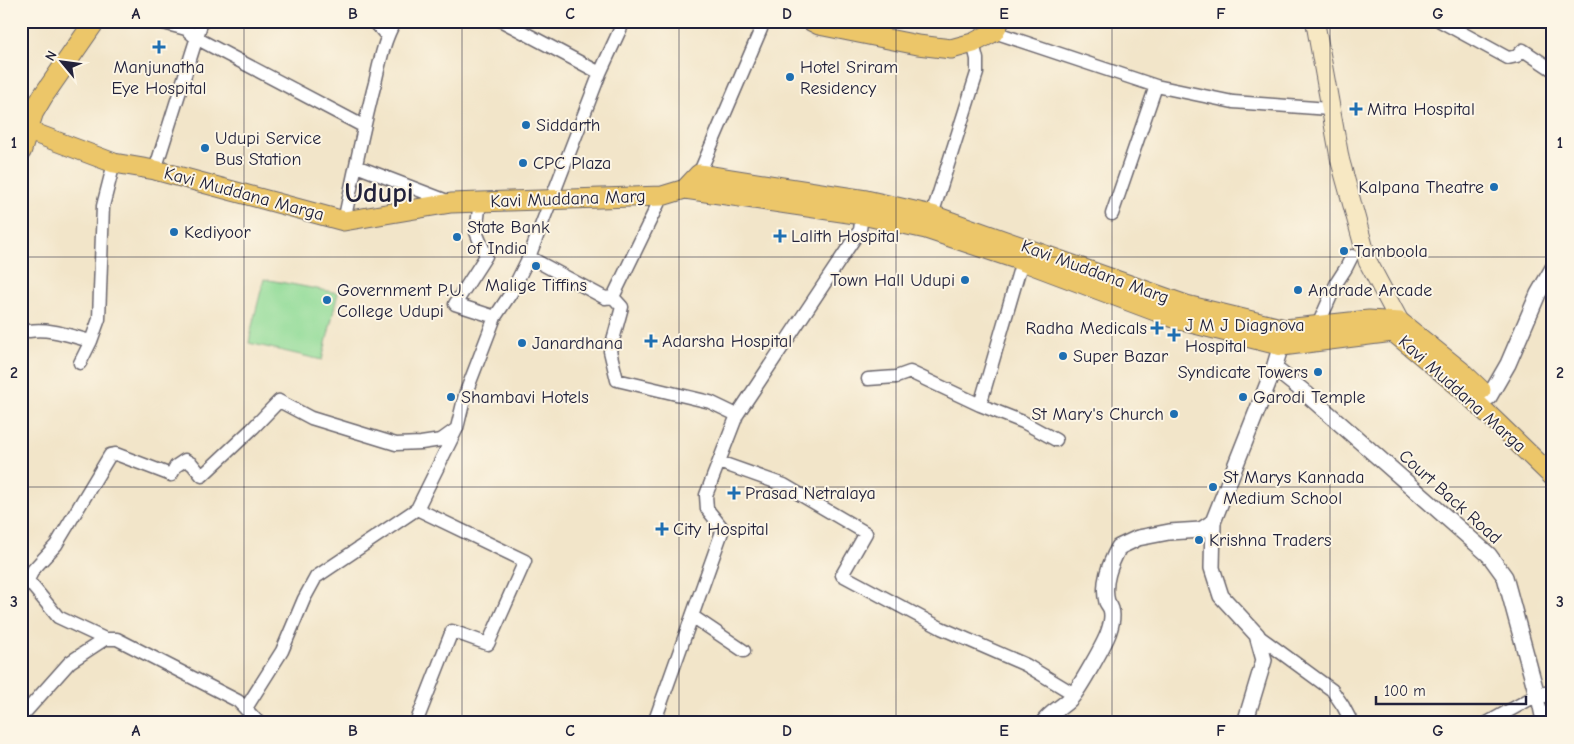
<svg xmlns="http://www.w3.org/2000/svg" width="1574" height="744" viewBox="0 0 1574 744" font-family="'Comic Neue',sans-serif">
<style>
.green{fill:#90db97;stroke:#597e69}
.lines{fill:none;stroke-linecap:round;stroke-linejoin:round}
.minor-casing{stroke:#6b666d;stroke-width:15}
.tertiary-casing{stroke:#6b666d;stroke-width:18}
.secondary-casing{stroke:#6b666d;stroke-width:20}
.primary-casing{stroke:#6b666d;stroke-width:21}
.trunk-casing{stroke:#6b666d;stroke-width:22}
.minor{stroke:#fff;stroke-width:12}
.tertiary{stroke:#fff;stroke-width:15}
.secondary{stroke:#f7e8c3;stroke-width:18}
.primary{stroke:#ecc669;stroke-width:19}
.trunk{stroke:#ecc669;stroke-width:20}
.grid{fill:none;stroke:#22223b;stroke-width:1;stroke-opacity:0.55}
.poi-dot{fill:#1f6fb2;stroke:#fcf5e5;stroke-width:2}
.labels{text-anchor:middle;dominant-baseline:central;stroke-width:4;stroke-linejoin:round;paint-order:stroke}
.poi-label{font-size:18px;fill:#22223b;stroke:#fcf5e5;text-anchor:start}
.street-label{font-size:18px;fill:#22223b;stroke:#fcf5e5}
.town-label{font-size:28px;font-weight:bold;fill:#22223b;stroke:#fcf5e5}
.neatline{fill:none;stroke:#22223b;stroke-width:2}
.grid-label{font-size:16px;text-anchor:middle;font-weight:bold;fill:#22223b}
</style>
<rect width="100%" height="100%" fill="#fcf5e5"/>
<filter id="ink" filterUnits="userSpaceOnUse"><feTurbulence type="fractalNoise" baseFrequency=".02" numOctaves="2"/><feDisplacementMap in="SourceGraphic" scale="10" xChannelSelector="R" yChannelSelector="G"/><feConvolveMatrix kernelMatrix="1 2 1 2 8 2 1 2 1" color-interpolation-filters="sRGB"/></filter>
<filter id="wash" filterUnits="userSpaceOnUse"><feTurbulence type="fractalNoise" baseFrequency=".0096" numOctaves="4" result="noise"/><feDisplacementMap in="SourceGraphic" scale="20" xChannelSelector="R" yChannelSelector="G"/><feGaussianBlur stdDeviation="1.12" result="paint"/><feColorMatrix in="noise" values="0 0 0 0 0 0 0 0 0 0 0 0 0 0 0 0 0 1.4 0 .05"/><feComposite in="paint" operator="in"/></filter>
<g filter="url(#wash)">
<rect width="100%" height="100%" fill="#f2e5c9"/>
<path class="green" d="M264,279L338,293L322,360L249,343L252,326Z"/>
</g>
<g filter="url(#ink)">
<g class="lines">
<g class="minor-casing">
<path id="minor" d="M156,21L186,29L196,38L363,126
M374,21L387,36
M502,21L600,73
M1440,21L1508,58L1517,56L1523,50L1553,70
M994,32L1156,86L1233,102L1329,109
M356,166L450,202
M155,170L202,21
M699,174L761,29L762,21
M480,202L476,232L486,256L455,304L495,317
M1112,214L1156,86
M932,215L977,73V59L973,43
M344,221C354,175 363,128 375,83C380,61 384,40 395,21
M529,257L605,298L613,297
M613,297L622,307L610,351L617,380L710,402L737,415
M613,297L662,196
M1318,325L1337,282L1346,268L1352,256
M29,331C51,328 70,336 91,341
M80,363L91,341L99,319L103,206L114,163
M868,379L896,377L910,372L980,405L1023,422L1056,440
M980,405L1022,261
M719,462L784,485L866,533L842,575L941,628L1026,665L1074,694
M21,572L58,617L105,639
M28,580L33,570L56,545L110,455L116,454L171,475L176,466L185,460L192,464L202,476L253,428L279,401L311,418L396,444L421,443L441,440L455,430
M692,616L744,651
M1257,635L1332,690L1343,706L1352,723
M246,708L282,651L304,599L316,577L417,509
M21,717L70,662L105,639H117L238,701L259,723
M416,723L452,631L488,644L525,561L417,509L457,428L465,395L495,317L511,293L529,257L600,73L624,21
M654,723L723,529L707,509L706,495L737,415L860,230L862,215
M1487,723L1537,695L1543,723"/>
</g>
<g class="tertiary-casing">
<path id="tertiary" d="M1274,368L1303,391L1489,555L1505,577L1537,695L1553,694
M1489,397L1508,364L1538,294L1553,268
M1043,723C1050,712 1063,707 1071,698C1079,689 1106,642 1109,631C1111,625 1113,615 1111,609C1110,606 1108,604 1107,602C1102,583 1110,564 1119,547L1138,538L1169,532L1201,530L1213,522
M1245,723L1264,660L1257,635L1221,596L1212,568L1213,522L1274,368L1284,335"/>
</g>
<g class="secondary-casing">
<path id="secondary" d="M1315,21L1340,160L1368,262L1400,322L1393,332"/>
</g>
<g class="primary-casing">
<path id="primary" d="M811,21L819,25L918,45L951,49L973,43L994,32L1000,21
M21,128L114,163L155,170L344,221L451,203L662,196L685,189L862,215L926,229L1022,261L1179,320L1282,346L1393,332L1462,389L1553,477
M685,189L699,174L866,200L932,215L1186,305L1285,329L1369,320L1400,322L1461,371L1481,390"/>
</g>
<g class="trunk-casing">
<path id="trunk" d="M21,151L33,113L43,96L95,21"/>
</g>
<use href="#minor" class="minor"/>
<use href="#tertiary" class="tertiary"/>
<use href="#secondary" class="secondary"/>
<use href="#primary" class="primary"/>
<use href="#trunk" class="trunk"/>
</g>
</g>
<path class="grid" d="M244,21V723M462,21V723M679,21V723M896,21V723M1112,21V723M1330,21V723M21,257H1553M21,487H1553"/>
<g class="poi-dot">
<path d="M156.5 39.5h5v5h5v5h-5v5h-5v-5h-5v-5h5z"/>
<circle cx="790" cy="77" r="5"/>
<path d="M1353.5 101.5h5v5h5v5h-5v5h-5v-5h-5v-5h5z"/>
<circle cx="526" cy="125" r="5"/>
<circle cx="205" cy="148" r="5"/>
<circle cx="523" cy="163" r="5"/>
<circle cx="1494" cy="187" r="5"/>
<circle cx="174" cy="232" r="5"/>
<path d="M777.5 228.5h5v5h5v5h-5v5h-5v-5h-5v-5h5z"/>
<circle cx="457" cy="237" r="5"/>
<circle cx="1344" cy="251" r="5"/>
<circle cx="536" cy="266" r="5"/>
<circle cx="965" cy="280" r="5"/>
<circle cx="1298" cy="290" r="5"/>
<circle cx="327" cy="300" r="5"/>
<path d="M1154.5 320.5h5v5h5v5h-5v5h-5v-5h-5v-5h5z"/>
<path d="M1171.5 327.5h5v5h5v5h-5v5h-5v-5h-5v-5h5z"/>
<path d="M648.5 333.5h5v5h5v5h-5v5h-5v-5h-5v-5h5z"/>
<circle cx="522" cy="343" r="5"/>
<circle cx="1063" cy="356" r="5"/>
<circle cx="1318" cy="372" r="5"/>
<circle cx="451" cy="397" r="5"/>
<circle cx="1243" cy="397" r="5"/>
<circle cx="1174" cy="414" r="5"/>
<circle cx="1213" cy="487" r="5"/>
<path d="M731.5 485.5h5v5h5v5h-5v5h-5v-5h-5v-5h5z"/>
<path d="M659.5 521.5h5v5h5v5h-5v5h-5v-5h-5v-5h5z"/>
<circle cx="1199" cy="540" r="5"/>
</g>
<g class="labels">
<g class="poi-label">
<text x="159" y="67" text-anchor="middle">Manjunatha<tspan x="159" dy="21">Eye Hospital</tspan></text>
<text x="800" y="67">Hotel Sriram<tspan x="800" dy="21">Residency</tspan></text>
<text x="1367" y="109">Mitra Hospital</text>
<text x="536" y="125">Siddarth</text>
<text x="215" y="138">Udupi Service<tspan x="215" dy="21">Bus Station</tspan></text>
<text x="533" y="163">CPC Plaza</text>
<text x="1484" y="187" text-anchor="end">Kalpana Theatre</text>
<text x="467" y="227">State Bank<tspan x="467" dy="21">of India</tspan></text>
<text x="184" y="232">Kediyoor</text>
<text x="791" y="236">Lalith Hospital</text>
<text x="1354" y="251">Tamboola</text>
<text x="955" y="280" text-anchor="end">Town Hall Udupi</text>
<text x="536" y="285" text-anchor="middle">Malige Tiffins</text>
<text x="337" y="290">Government P.U.<tspan x="337" dy="21">College Udupi</tspan></text>
<text x="1308" y="290">Andrade Arcade</text>
<text x="1185" y="325">J M J Diagnova<tspan x="1185" dy="21">Hospital</tspan></text>
<text x="1147" y="328" text-anchor="end">Radha Medicals</text>
<text x="662" y="341">Adarsha Hospital</text>
<text x="532" y="343">Janardhana</text>
<text x="1073" y="356">Super Bazar</text>
<text x="1308" y="372" text-anchor="end">Syndicate Towers</text>
<text x="461" y="397">Shambavi Hotels</text>
<text x="1253" y="397">Garodi Temple</text>
<text x="1164" y="414" text-anchor="end">St Mary's Church</text>
<text x="1223" y="477">St Marys Kannada<tspan x="1223" dy="21">Medium School</tspan></text>
<text x="745" y="493">Prasad Netralaya</text>
<text x="673" y="529">City Hospital</text>
<text x="1209" y="540">Krishna Traders</text>
</g>
<g class="street-label">
<text transform="translate(244 194) rotate(15)">Kavi Muddana Marga</text>
<text transform="translate(568 199) rotate(-2)">Kavi Muddana Marg</text>
<text transform="translate(1095 272) rotate(20)">Kavi Muddana Marg</text>
<text transform="translate(1462 394) rotate(42)">Kavi Muddana Marga</text>
<text transform="translate(1450 497) rotate(42)">Court Back Road</text>
</g>
<g class="town-label">
<text x="379" y="193">Udupi</text>
</g>
</g>
<rect width="1574" height="744" fill="none" stroke="#fcf5e5" stroke-width="55"/>
<g transform="translate(62 62) rotate(299)" stroke="#fcf5e5" stroke-width="4" paint-order="stroke">
<path d="M0-4L9 19L0 12L-9 19Z" fill="#22223b"/>
<text y="-8" font-size="14" font-weight="bold" text-anchor="middle" fill="#22223b">N</text>
</g>
<path d="M1376 696v8h150v-8" fill="none" stroke="#22223b" stroke-width="2.5"/>
<text x="1384" y="696" font-size="15" fill="#22223b" stroke="#fcf5e5" stroke-width="4" paint-order="stroke">100 m</text>
<rect x="28" y="28" width="1518" height="688" class="neatline"/>
<g class="grid-label">
<text x="136" y="19">A</text>
<text x="353" y="19">B</text>
<text x="570" y="19">C</text>
<text x="787" y="19">D</text>
<text x="1004" y="19">E</text>
<text x="1221" y="19">F</text>
<text x="1438" y="19">G</text>
<text x="14" y="148">1</text>
<text x="1560" y="148">1</text>
<text x="14" y="378">2</text>
<text x="1560" y="378">2</text>
<text x="14" y="607">3</text>
<text x="1560" y="607">3</text>
<text x="136" y="736">A</text>
<text x="353" y="736">B</text>
<text x="570" y="736">C</text>
<text x="787" y="736">D</text>
<text x="1004" y="736">E</text>
<text x="1221" y="736">F</text>
<text x="1438" y="736">G</text>
</g>
</svg>
